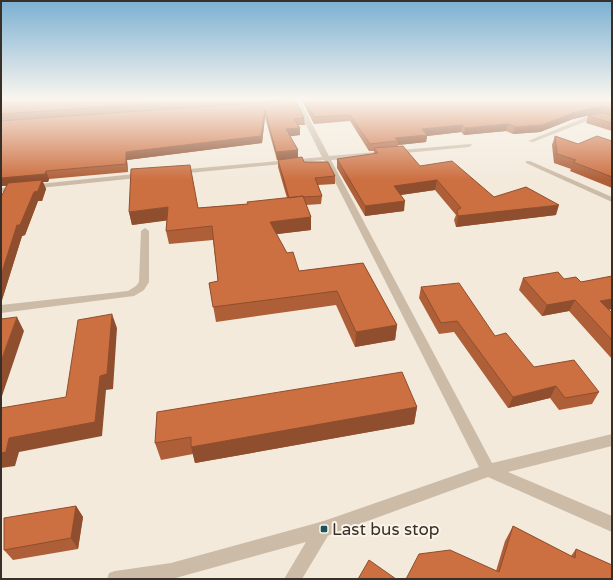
<svg xmlns="http://www.w3.org/2000/svg" width="613" height="580" viewBox="0 0 613 580" font-family="'Varela Round',sans-serif">
<style>
.lines{fill:none;stroke-linecap:round;stroke-linejoin:round}
.minor{fill:#ccbba7;fill-rule:evenodd}
.tertiary{fill:#ccbba7;fill-rule:evenodd}
.wall{fill:#af5f38}
.shaded-wall{fill:#8f4e2e}
.building{fill:#cc6f41;stroke:#8f4e2e}
.poi-dot{fill:#1b535c;stroke:#fbf4e9;stroke-width:1.5}
.labels{text-anchor:middle;dominant-baseline:central;stroke-width:4;stroke-linejoin:round;paint-order:stroke}
.near-poi-label{font-size:17px;fill:#382f28;stroke:#fbf4e9;text-anchor:start}
</style>
<rect width="100%" height="100%" fill="#f3eadc"/>
<g class="lines">
<path class="minor" d="M296,99H302L301,103L329,156L471,144L472,145L469,147L331,160L492,463L612,434V446L508,472L612,516V532L488,477L324,537L318,535L316,529L318,523L479,467L324,160L178,174L174,172L178,170L322,157L295,103Z
M600,114L612,117V121L600,118L592,119L533,142L528,141L589,116Z
M526,161H530L612,197V202L526,163Z
M144,173L148,175L147,177L1,192V188Z
M145,228L149,231V282L144,290L134,296L1,313V305L128,291L136,286L139,282L141,231Z"/>
<path class="tertiary" d="M324,521L330,523L332,529L302,579H284L306,542L172,579H107L109,573L115,571L171,563Z"/>
</g>
<path class="wall" d="M1,99H295V100L304,118L305,125H298L300,128V135L290,136L298,150V158L304,162L335,176V184L318,185L322,196L321,204L306,205L311,217V230L276,234L287,253L299,271L363,263L397,325L395,340L355,347L336,305L216,322L209,283L218,281L213,240L169,244L166,231L167,220L132,225L129,212L198,208L247,204L287,198L278,167V160H277L265,117L262,143L127,160L128,172L49,179L48,182H43L46,189L42,201H38L25,235L22,236L2,300L7,186H1Z
M302,99H612V131L586,123L588,116L602,113H600L573,119L540,132L513,134L506,131L464,135L461,132L427,136L426,142L398,145V146L420,166L494,197L556,215L456,227L454,220L456,215L435,190L401,195L404,211L365,216L337,168V159L374,154V151H369L350,121L314,124L303,103Z
M555,136L578,144L612,141V188L570,171L571,169L554,163L552,145Z
M612,276V309L608,310L612,313V359L569,311L542,316L519,290L523,278L564,279L581,282Z
M421,287L495,336L534,367L599,392L592,404L559,410L550,398L508,408L454,332L439,334L419,298Z
M417,407L414,424L195,463L193,454L161,460L155,443L157,412Z
M76,506L83,517L78,549L13,560L4,550Z
M513,526L571,556L576,549L612,565L406,579L496,571L505,541Z"/>
<path class="shaded-wall" d="M602,106L600,113L573,119L540,132L513,134L515,127Z
M265,110V117L262,143L127,160L128,172L126,164V152Z
M508,124L506,131L464,135L465,128Z
M462,125L461,132L427,136L426,142L398,145V141L395,138L422,129Z
M300,128V135L286,137V129Z
M298,150V158L277,160L276,152Z
M46,171L49,179L48,182H43L46,189L42,201H38L25,235L22,236L2,300H1V275L17,225L34,192L41,183L1,186V178Z
M437,180L435,190L393,196L394,186Z
M405,201L404,211L365,216V206Z
M559,205L556,215L456,227L458,216Z
M168,207L171,220L132,225L129,212Z
M311,217V230L270,235V222Z
M612,299V309L594,313L600,301Z
M575,300L569,311L542,316L547,305Z
M112,314L117,328L113,389L106,390L102,436L19,452L15,466L1,468V453L9,438L100,376Z
M17,317L24,331L1,399V361Z
M397,325L395,340L355,347L356,332Z
M556,386L550,398L508,408L513,397Z
M417,407L414,424L195,463L191,447Z
M76,506L83,517L78,549L71,538Z"/>
<path class="building" d="M1,99H222L1,114Z
M304,99H612V108L602,106L575,112L542,125L515,127L508,124L465,128L462,125L422,129L427,135L395,138L398,141L370,144L350,115L314,117Z
M295,100L304,118L294,119L300,128L286,129L298,150L276,152L265,110L261,136L126,152V164L46,171L45,174L1,178V121Z
M603,113L612,115V123L588,116Z
M555,136L578,144L597,136L612,141V177L573,162L576,160L557,154Z
M403,146L420,166L452,161L494,197L526,187L559,205L458,216L457,210L461,208L437,180L394,186L405,201L365,206L337,159L378,153L374,148Z
M302,157L304,162H328L335,176L315,178L322,196L303,197V196L289,198L278,160Z
M190,165L198,208L248,204L247,202L303,196L311,217L270,222L287,253L293,252L299,271L363,263L397,325L356,332L337,291L213,307L209,283L218,281L212,226L166,231L168,207L129,212L131,169Z
M42,180L38,191L34,192L20,225H17L1,275V197L8,183Z
M558,272L564,279L576,277L581,282L612,276V299L600,301L612,313V340L575,300L547,305L523,278Z
M459,283L495,336L506,333L534,367L574,360L599,392L565,398L556,386L513,397L457,321L441,323L421,287Z
M112,314L107,374L100,376L95,422L9,438L6,452L1,453V408L66,397L78,320Z
M17,317L1,361V319Z
M402,372L417,407L191,447V437L155,443L157,412Z
M76,506L71,538L4,550V518Z
M513,526L575,558L576,549L612,565V579H406L419,554L450,550L499,572Z
M369,560L396,579H358Z"/>
<linearGradient id="sky" x2="0" y2="1"><stop stop-color="#7bb0d2"/><stop offset="0.55" stop-color="#faf6ef"/><stop offset="1" stop-color="#faf6ef" stop-opacity="0"/></linearGradient>
<rect width="613" height="180" fill="url(#sky)"/>
<rect class="poi-dot" x="320" y="525" width="8" height="8" rx="2"/>
<g class="labels">
<g class="near-poi-label">
<text x="332" y="529">Last bus stop</text>
</g>
</g>
<rect width="613" height="580" fill="none" stroke="#382f28" stroke-width="4"/>
</svg>
